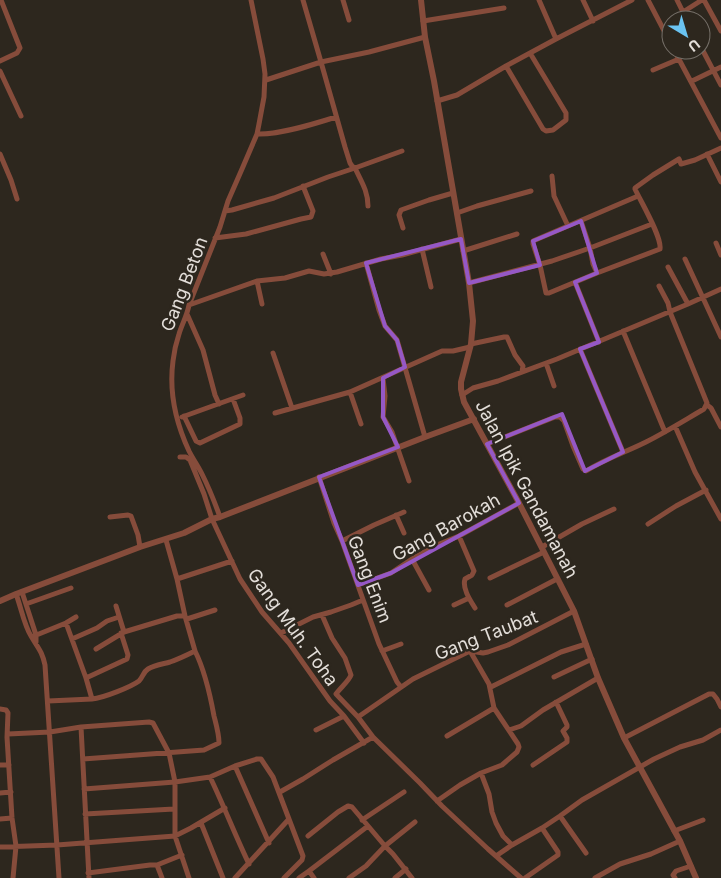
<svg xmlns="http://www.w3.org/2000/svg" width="721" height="878" viewBox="0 0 721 878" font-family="Inter,sans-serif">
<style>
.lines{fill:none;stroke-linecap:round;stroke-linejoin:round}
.minor{stroke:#864c3b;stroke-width:5}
.tertiary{stroke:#864c3b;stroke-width:6}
.marked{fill:none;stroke:#9558c6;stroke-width:4;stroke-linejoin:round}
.labels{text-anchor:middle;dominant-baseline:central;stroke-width:5;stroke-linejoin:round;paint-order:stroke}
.street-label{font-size:18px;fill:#e3ded9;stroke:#2d271e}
</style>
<rect width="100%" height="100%" fill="#2d271e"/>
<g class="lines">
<path class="minor" d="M343,0L349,20
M539,0L556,39
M583,0L593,21
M648,0L671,44
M677,0L687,20
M704,0L721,31
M683,12L702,0
M423,21L504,8
M701,47L721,85
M674,50L721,138
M0,61L17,53L20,48L1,0
M506,66L543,129L546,131L553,130L566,120V113L530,53
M653,70L679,59
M0,71L21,116
M266,80L321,62L303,0
M692,81L721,67
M437,101L457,95L506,66L556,39L632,0
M257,134C279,135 314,124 336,117
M0,154L11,180L17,199
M707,154L721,182
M552,176L554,196L568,226
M638,196L533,241V244L540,265L546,293H549L597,273L660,249C662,237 641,202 635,189V188L653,175L679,159L681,164L695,160L721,148
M368,206C368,191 361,181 355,168L402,151
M225,211L232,210L274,198L328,177L355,168L352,166L350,163L345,147L321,62L369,52L425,37
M457,213L477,206L531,191
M581,221L590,248L593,264L597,273
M403,228L399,215L401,210L429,200L453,193
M215,238L246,234L301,219L311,217L313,211L303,186
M716,243L721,255
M422,249L431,287
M463,251L517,234
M323,254L331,274
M685,259L721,337
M366,263L379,310L385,326L397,340L425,437
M668,267L688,304
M257,281L262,304
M575,282L599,342
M469,283L552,261L590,248L652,224
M189,305L257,281L285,278L309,271L324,274L337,272L381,259L402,255L461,239
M187,314L203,350L215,395L219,404
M623,331L665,432
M471,344L504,337H507L515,355L523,366L522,372
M580,349L623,452
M273,353L292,408
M546,363L554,386
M383,378L385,396L383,417L392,432L409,481
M350,392L361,424
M462,395L473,388L498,381L557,359L688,304L721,289
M707,405L711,408L721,427
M275,413L350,392L442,351H453L470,347
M184,416L196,441L200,443L240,424V418L233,399
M182,417L243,395
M675,426L695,472L721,519
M487,444L555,417H560L564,421L573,446L583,469L586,471C605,459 626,452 646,442C666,432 685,420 704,409L707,403L670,312L668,303L659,286
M180,457H186L190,460L204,494L212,519L240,579L262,612L289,643L330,701L344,716L364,743
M319,477L334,523L342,541L379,644L397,682L401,687
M396,515L404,533
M110,517L128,515L131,516L138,535L140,547
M220,517C215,503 209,488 202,474C198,466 193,459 189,451C176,423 169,391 173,361C174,352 176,343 179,334C182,324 187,316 189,305L220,227L228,201L242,169L257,134L259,124L264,97L265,74L263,59L251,0
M648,524L676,506L706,490
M459,536L474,571L472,575L465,579C462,588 470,600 475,608
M166,540L177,579L185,616
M342,541L374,525L404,512
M542,547L582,524L614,509
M412,559L429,590
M490,578L544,552
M177,579L232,561
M358,585L391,573L412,559L437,545L459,536L519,503
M22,592L36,635V642
M16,594C21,607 24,625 31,636C38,648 42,651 45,665L59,878
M26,604L71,588
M454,605L469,598
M507,605L557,579
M322,615L332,638L345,658L351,675C349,681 340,688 336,694L358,717L373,737L420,783L442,806L488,849L521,878
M187,619L215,610
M281,633L313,617L331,612L351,605L363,600
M34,636L66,623L76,617
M72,639L97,628L107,621L119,617
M96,649L124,632L116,606
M382,651L401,644
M554,677L592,659
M86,678L127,659L128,655L121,633
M491,687L561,652L586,644
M92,699C103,698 131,687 139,681C143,677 143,672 148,669C155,665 163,664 170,662C179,659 187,655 195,651L185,616H177L124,632
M48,701L92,699L86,678L66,623
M0,709L6,710L8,713L7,737L12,818L16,846L13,878
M358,717L413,679L470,651L483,653L488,652L508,645L574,611
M81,727L89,878
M316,730L344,716
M509,730L521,726L543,710L598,678
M8,734L50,732L81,727L149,722L153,723L169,753L175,782V836L189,878
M447,736L494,708
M624,738L709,694H713L717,699L721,707
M83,759L204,750L219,743C219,734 216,724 214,716C210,694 205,671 195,651
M0,765H9
M533,765L567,742V738L563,731L567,727V725L556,702
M235,766L269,843
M481,773L489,794L492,812L496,823L503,836L512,845
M210,777C224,806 235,835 249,864
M84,789L175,782L210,777L235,766L257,759H261L273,777L303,856L302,860L284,878
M280,792L303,779L333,760L373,737
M0,793L11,792
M437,801L460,785L481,773L502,765L517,752L519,747L518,744L494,708L489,684L470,651
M85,814L174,809
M560,816L586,853
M0,819L12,818
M362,820L404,792
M201,823L223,878
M674,831L703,820
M308,836L338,812L348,806L352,807L385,846L415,822
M0,847L57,845L175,836L191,828L225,808
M496,856L512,845L542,828L560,816L582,800L654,759L680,747L703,740L721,730
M157,865L182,855
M309,871L368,826
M88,873L150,865H157L162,878
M235,878L289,819
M299,878L309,871L314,878
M349,878L366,866L385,846L393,854L412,878
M395,878L406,869
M525,878L558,855V852L542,828
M595,878L620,864L651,854L680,841
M675,878L673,875L676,871L691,866"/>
<path class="tertiary" d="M421,0L425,37L434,81L469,283L473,321L471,344L461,382V389L464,402L519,503L574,611L598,678L624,738L680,841L696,878
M0,601L16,594L140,547L184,533L212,519L220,517L425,437L474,419"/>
</g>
<path class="marked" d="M581,221L597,273L575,282L599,342L580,349L623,452L585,471L562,414L487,444L519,503L391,573L358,585L319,477L398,447L383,417V378L405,367L397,340L385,326L366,263L461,239L469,283L540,265L533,241Z"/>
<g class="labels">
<g class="street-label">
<text transform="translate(184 284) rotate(-69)">Gang Beton</text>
<text transform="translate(527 489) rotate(62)">Jalan Ipik Gandamanah</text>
<text transform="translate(446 527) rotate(-29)">Gang Barokah</text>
<text transform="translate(370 579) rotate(69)">Gang Enim</text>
<text transform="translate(293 627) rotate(54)">Gang Muh. Toha</text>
<text transform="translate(486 635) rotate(-21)">Gang Taubat</text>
</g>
</g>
<g transform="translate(686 35) rotate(142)"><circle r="24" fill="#2d271e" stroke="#767069"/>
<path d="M0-4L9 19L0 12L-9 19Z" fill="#6ac3f1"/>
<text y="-8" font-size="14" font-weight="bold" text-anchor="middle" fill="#e3ded9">U</text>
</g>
</svg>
